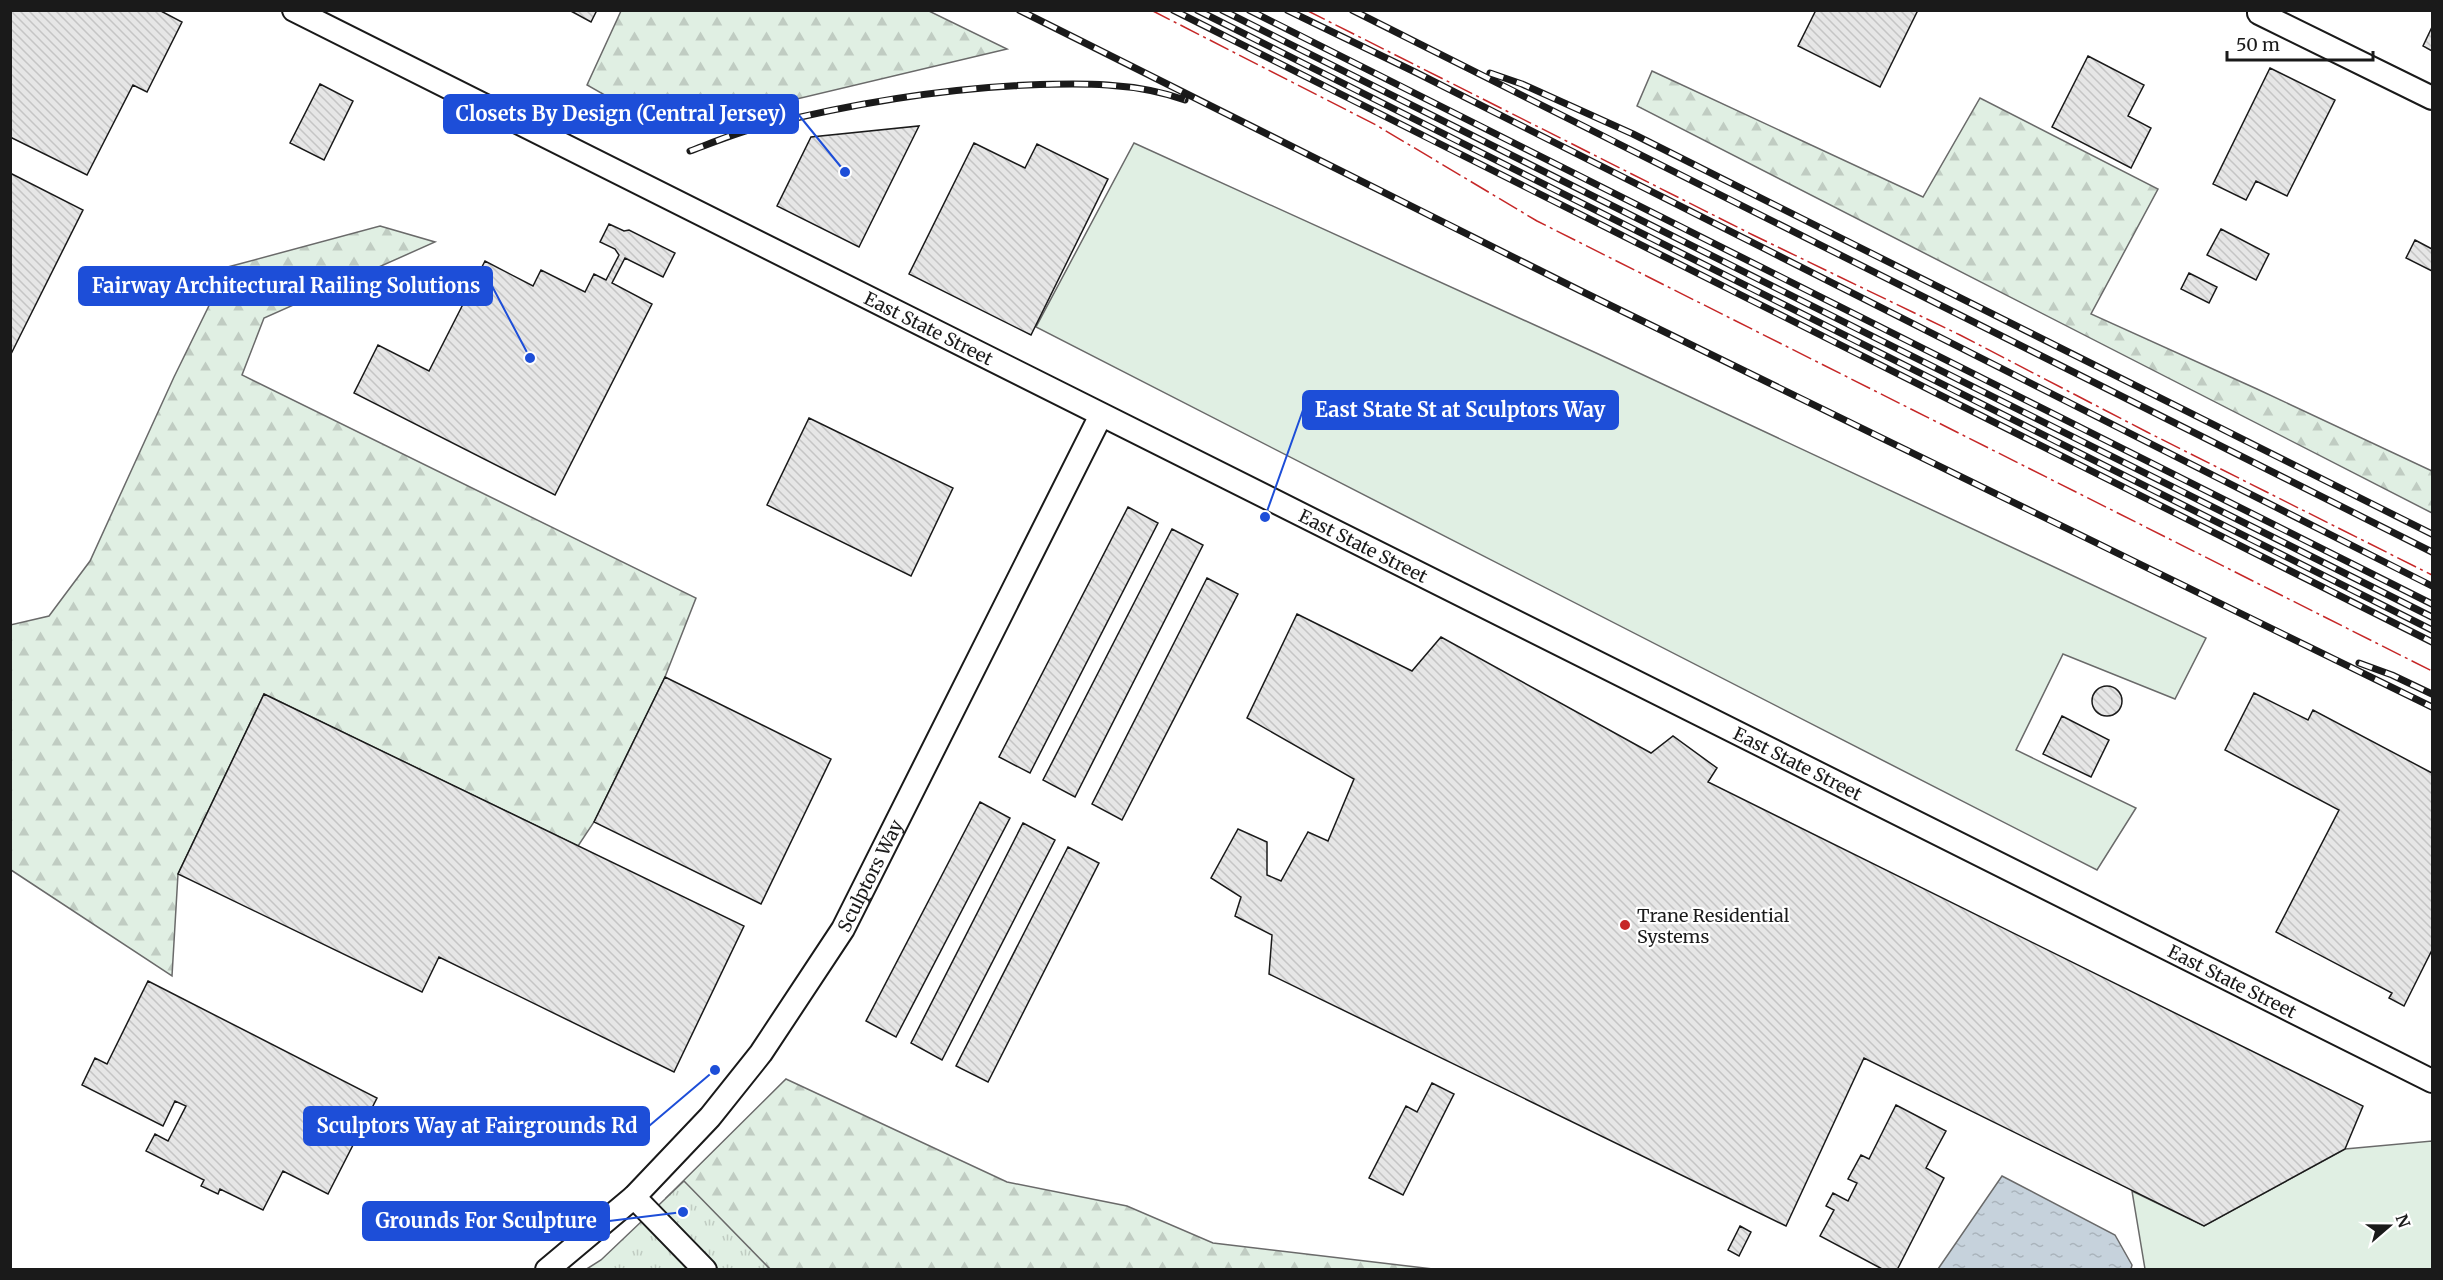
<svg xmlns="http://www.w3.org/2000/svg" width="2443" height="1280" viewBox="0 0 2443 1280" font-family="Merriweather,serif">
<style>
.green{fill:#e0efe3;stroke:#6a6a6a;stroke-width:1.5}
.forest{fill:url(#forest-firs);stroke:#6a6a6a;stroke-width:1.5}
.park{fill:url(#park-tufts);stroke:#6a6a6a;stroke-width:1.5}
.water{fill:url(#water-ripples);stroke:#6a6a6a;stroke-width:1.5}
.building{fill:url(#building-back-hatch);stroke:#1a1a1a;stroke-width:1.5}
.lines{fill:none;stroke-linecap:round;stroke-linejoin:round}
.minor-casing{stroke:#1a1a1a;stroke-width:26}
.minor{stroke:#fff;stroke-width:22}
.rail-casing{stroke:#1a1a1a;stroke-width:7}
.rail{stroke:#fff;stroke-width:4.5;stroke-dasharray:14;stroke-linecap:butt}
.power{stroke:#c62828;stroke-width:1.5;stroke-dasharray:21 4.5 3 4.5;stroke-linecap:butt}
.poi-dot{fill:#c62828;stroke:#fff;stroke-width:2}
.labels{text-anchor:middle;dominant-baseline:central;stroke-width:4.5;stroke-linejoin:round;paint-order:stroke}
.street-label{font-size:18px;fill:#1a1a1a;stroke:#fff}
.poi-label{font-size:18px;fill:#1a1a1a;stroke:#fff;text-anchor:start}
.leader{fill:none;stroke:#1d4ed8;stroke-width:2}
.callout-dot{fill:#1d4ed8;stroke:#fff;stroke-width:2}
.callout{fill:#1d4ed8;stroke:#1d4ed8;stroke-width:2}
.callout-label{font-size:20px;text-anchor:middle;font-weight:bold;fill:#fff}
</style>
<defs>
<pattern id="forest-firs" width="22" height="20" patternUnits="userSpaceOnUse" patternTransform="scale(1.5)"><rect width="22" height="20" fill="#e0efe3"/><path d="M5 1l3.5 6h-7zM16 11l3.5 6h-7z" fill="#c0ccc2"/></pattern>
<pattern id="park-tufts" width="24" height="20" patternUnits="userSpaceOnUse" patternTransform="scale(1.5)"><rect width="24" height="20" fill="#e0efe3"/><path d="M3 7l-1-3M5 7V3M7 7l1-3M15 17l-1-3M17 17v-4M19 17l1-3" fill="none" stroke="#c0ccc2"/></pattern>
<pattern id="water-ripples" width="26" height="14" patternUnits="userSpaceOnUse" patternTransform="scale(1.5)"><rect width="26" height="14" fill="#c6d2dc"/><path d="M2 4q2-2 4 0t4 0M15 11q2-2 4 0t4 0" fill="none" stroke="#aab4bc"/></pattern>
<pattern id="building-back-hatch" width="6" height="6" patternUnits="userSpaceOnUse" patternTransform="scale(1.5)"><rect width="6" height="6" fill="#e6e6e6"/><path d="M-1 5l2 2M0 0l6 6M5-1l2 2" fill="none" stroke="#c5c5c5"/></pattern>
</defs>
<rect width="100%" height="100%" fill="#fff"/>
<path class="green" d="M1134,143L1594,352L2206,638L2175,699L2063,654L2016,750L2136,808L2097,870L1036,327Z
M2432,1141V1269H2145L2132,1191L2204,1226L2345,1149Z"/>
<path class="forest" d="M621,11H929L1007,49L666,130L587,85Z
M1652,71L1923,197L1980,98L2158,189L2091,314L2257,389L2432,471V513L1637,106Z
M380,226L435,242L264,318L242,375L696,598L665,677L594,822L578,846L264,694L178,874L172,976L11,870L10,625L49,616L90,561L174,377L228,267Z
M786,1079L1007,1182L1127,1206L1213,1243L1433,1269H732L666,1198Z"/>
<path class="park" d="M684,1181L770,1269L585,1270L601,1260Z"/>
<path class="water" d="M2002,1176L2115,1235L2132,1265L2131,1269H1938Z"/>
<path class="building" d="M10,10H159L182,22L147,92L133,85L87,175L10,137Z
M569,10H597L591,22Z
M1816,10H1918L1880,87L1798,46Z
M2432,27V51L2423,46Z
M2088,56L2144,85L2128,116L2151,128L2131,168L2052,127Z
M2270,68L2335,100L2287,196L2256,181L2246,200L2213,184Z
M320,84L353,101L324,160L290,143Z
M919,126L859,247L777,206L811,137Z
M974,143L1025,168L1037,144L1108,179L1031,335L909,274Z
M10,173L83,210L10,356Z
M609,224L624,231L629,230L675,253L663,277L625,258L612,283L652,304L555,495L354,393L378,345L429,371L485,261L533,286L541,270L585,292L594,274L606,280L619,255L615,249L600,242Z
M2221,229L2269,254L2256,280L2207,255Z
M2415,240L2432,249V271L2406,258Z
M2189,273L2217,287L2209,303L2181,289Z
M809,418L953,488L911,576L767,505Z
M1128,507L1158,523L1030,773L999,757Z
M1172,529L1203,545L1075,797L1043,780Z
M1207,578L1238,594L1122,820L1092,804Z
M1297,614L1412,671L1441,637L1651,753L1673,736L1717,768L1708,782L2363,1106L2345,1149L2204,1226L1864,1058L1786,1226L1269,974L1272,935L1235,916L1241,897L1211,878L1238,829L1267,842V875L1281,881L1308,832L1328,841L1354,779L1247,718Z
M665,677L831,759L761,904L594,822Z
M2092 701a15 15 0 1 1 30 0a15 15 0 1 1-30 0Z
M2254,693L2308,720L2313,710L2432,773V950L2404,1006L2389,998L2392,993L2276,932L2339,810L2225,750Z
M264,694L744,926L674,1072L439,957L422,992L178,874Z
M2062,716L2109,740L2091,777L2043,754Z
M980,802L1010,818L896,1037L866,1021Z
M1023,823L1055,840L942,1060L911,1043Z
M1068,847L1099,863L988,1082L956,1066Z
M148,981L377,1098L328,1194L283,1171L263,1210L220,1189L218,1194L201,1186L204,1180L146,1151L155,1134L168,1141L186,1106L175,1101L163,1126L82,1085L95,1058L107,1064Z
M1432,1083L1454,1094L1403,1195L1369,1178L1406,1106L1417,1112Z
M1896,1105L1946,1131L1926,1168L1944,1178L1897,1270H1884L1820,1236L1834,1210L1826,1206L1833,1193L1848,1201L1857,1183L1848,1179L1861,1155L1869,1159Z
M1740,1226L1751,1232L1739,1256L1728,1250Z"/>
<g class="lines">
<g class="minor-casing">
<g id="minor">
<path id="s1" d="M294,10L2432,1081"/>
<path d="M2260,10L2259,13L2432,98"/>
<path d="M634,1197L705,1270"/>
<path id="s2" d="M547,1270L634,1197L710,1117L761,1053L843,929L1101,415"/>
</g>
</g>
<use href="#minor" class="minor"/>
<g class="rail-casing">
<path id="rail" d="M1019,10L1579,290L2432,707
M1173,10L2432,642
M1197,10L2432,630
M1222,10L2432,617
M1249,10L2432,604
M1287,10L1417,73L2432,586
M1352,10L2432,552
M1490,73L1522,84L1633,134L2432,534
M690,151C714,142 738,132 763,126C850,104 939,89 1028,85C1080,83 1135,82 1185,100
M2359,663L2392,675L2432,694"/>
</g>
<use href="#rail" class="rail"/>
<path class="power" d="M1151,10L1376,125L1537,221L2432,671
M1306,10L1753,235L1960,335L2147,432L2432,575"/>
</g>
<circle class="poi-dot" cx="1625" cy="925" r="6"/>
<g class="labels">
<g class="street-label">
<text stroke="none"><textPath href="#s1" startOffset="710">East State Street</textPath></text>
<text stroke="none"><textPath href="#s1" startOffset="1196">East State Street</textPath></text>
<text stroke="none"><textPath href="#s1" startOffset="1682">East State Street</textPath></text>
<text stroke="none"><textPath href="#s2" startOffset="514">Sculptors Way</textPath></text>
<text stroke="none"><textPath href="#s1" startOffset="2168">East State Street</textPath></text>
</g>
<g class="poi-label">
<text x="1637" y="915">Trane Residential<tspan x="1637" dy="21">Systems</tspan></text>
</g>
</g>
<path class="leader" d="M845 172L798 114M530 358L492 286M1265 517L1303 410M715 1070L649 1126M683 1212L609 1221"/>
<g class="callout-dot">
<circle cx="845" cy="172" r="6"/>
<circle cx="530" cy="358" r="6"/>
<circle cx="1265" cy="517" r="6"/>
<circle cx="715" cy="1070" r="6"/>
<circle cx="683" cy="1212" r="6"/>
</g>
<g class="callout">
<rect x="444" y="95" width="354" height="38" rx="6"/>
<rect x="79" y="267" width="413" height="38" rx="6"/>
<rect x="1303" y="391" width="315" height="38" rx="6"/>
<rect x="304" y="1107" width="345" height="38" rx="6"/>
<rect x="363" y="1202" width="246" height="38" rx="6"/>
</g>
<g class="callout-label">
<text x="621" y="121">Closets By Design (Central Jersey)</text>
<text x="286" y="293">Fairway Architectural Railing Solutions</text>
<text x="1460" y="417">East State St at Sculptors Way</text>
<text x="477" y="1133">Sculptors Way at Fairgrounds Rd</text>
<text x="486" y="1228">Grounds For Sculpture</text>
</g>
<rect width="2443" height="1280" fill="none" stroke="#1a1a1a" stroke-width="24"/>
<g transform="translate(2389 1226) rotate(70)" stroke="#ffffff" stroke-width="4.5" paint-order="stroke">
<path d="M0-4.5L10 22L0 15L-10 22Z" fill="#1a1a1a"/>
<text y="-9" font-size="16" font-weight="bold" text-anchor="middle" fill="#1a1a1a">N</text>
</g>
<path d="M2227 51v9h146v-9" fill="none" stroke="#1a1a1a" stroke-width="3"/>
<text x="2236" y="51" font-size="18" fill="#1a1a1a" stroke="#ffffff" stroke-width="4.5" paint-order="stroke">50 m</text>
</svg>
